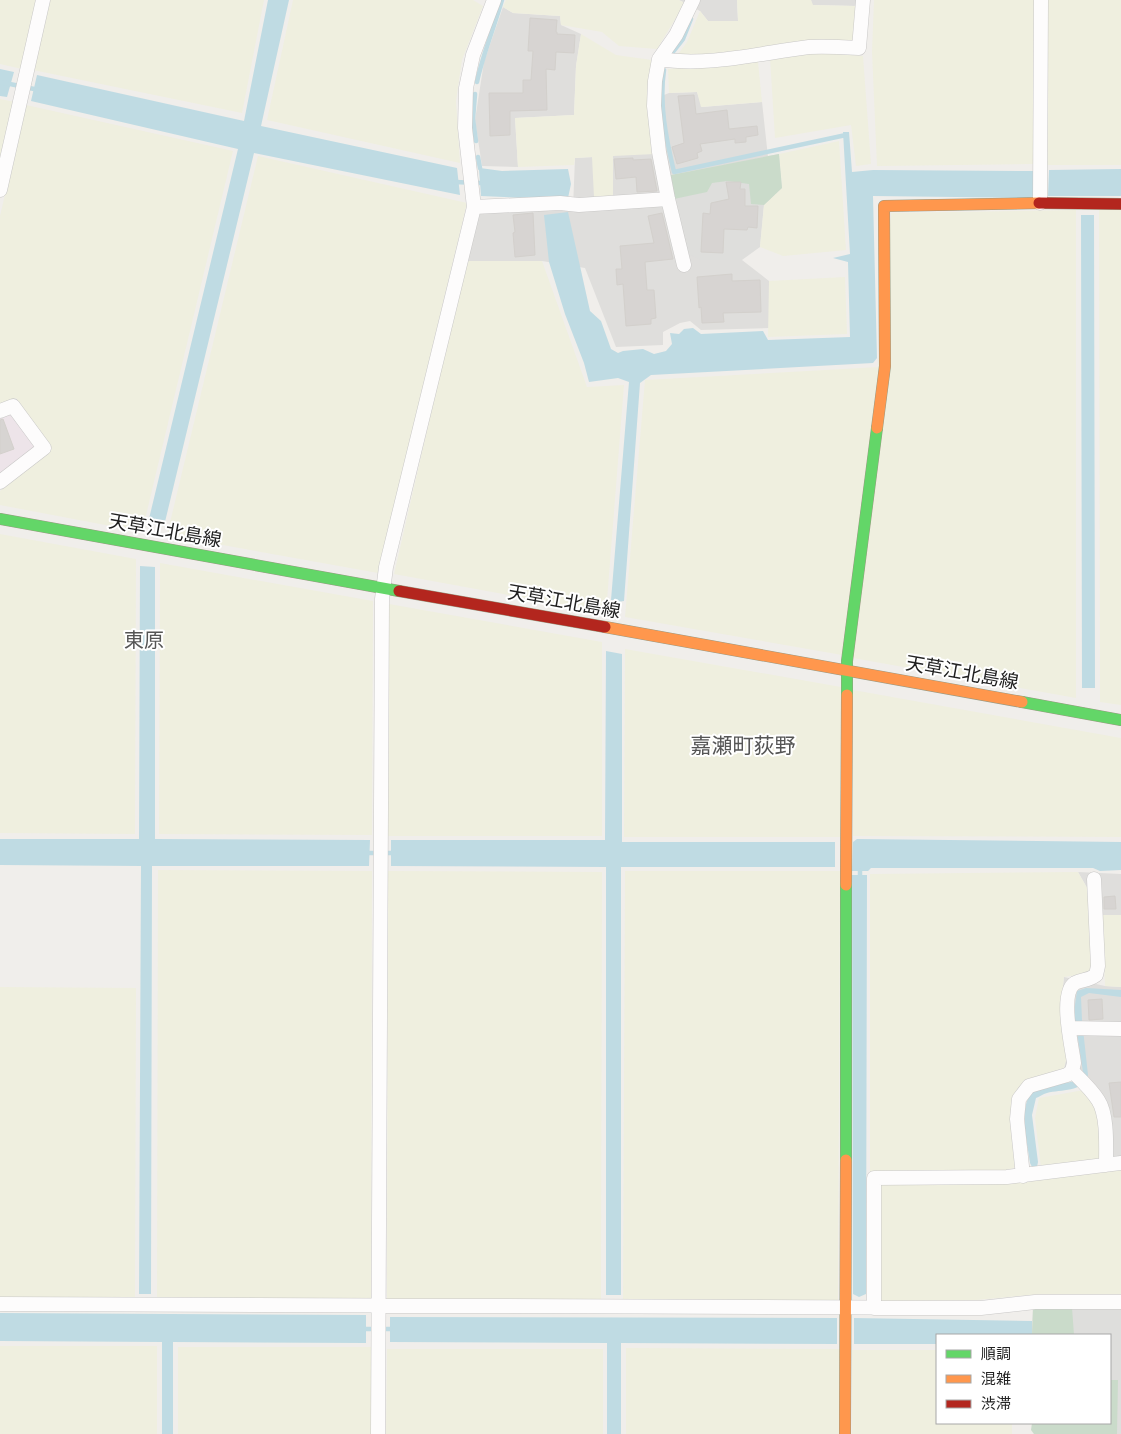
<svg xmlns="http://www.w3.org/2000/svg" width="1121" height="1434" viewBox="0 0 1121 1434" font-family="Karla,'Noto Sans JP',sans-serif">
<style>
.residential{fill:#dfdedc}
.industrial{fill:#ede4e9}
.religious{fill:#dededc}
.farmland{fill:#efefdf}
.cemetery{fill:#cadbca}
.water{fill:#bfdbe3}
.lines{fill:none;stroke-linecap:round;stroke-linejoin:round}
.stream{stroke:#bfdbe3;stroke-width:4.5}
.building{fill:#d7d4d2;stroke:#d3d0cc}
.street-casing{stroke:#c9c8c7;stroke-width:15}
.fast-casing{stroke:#999a82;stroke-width:12}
.slow-casing{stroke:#999a82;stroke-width:12}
.jam-casing{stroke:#999a82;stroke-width:12}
.street{stroke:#fdfcfc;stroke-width:14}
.fast{stroke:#63d668;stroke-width:11}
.slow{stroke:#ff974d;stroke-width:11}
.jam{stroke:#b3261e;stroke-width:11}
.labels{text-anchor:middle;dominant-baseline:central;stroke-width:4;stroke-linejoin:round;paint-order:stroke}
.street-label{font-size:19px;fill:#222;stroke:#fff}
.neighbourhood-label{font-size:20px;fill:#555;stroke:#fff}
.quarter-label{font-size:21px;fill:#555;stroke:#fff}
</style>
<rect width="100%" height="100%" fill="#f0eeeb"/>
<path class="residential" d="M679,0H737L738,21H708L700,11Z
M811,0H857L856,6L812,5Z
M503,7L513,13L560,16L561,25L581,34L576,66L574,115L515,118L518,167L482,166L475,120L484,62Z
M697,92L702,107L762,102L768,157L671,175L701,260H742L769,281V328L701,330L690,321L680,323L663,332V345L616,347L585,268L542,261H466L480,212L573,208L575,158L613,156L649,101L669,93Z
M1078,872L1121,874V915H1091L1090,893Z
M1064,977L1105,986L1121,987V1156L1102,1158L1084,1090L1064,1068L1067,1056L1060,1012Z"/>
<path class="industrial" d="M12,411L38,447L0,477V416Z"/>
<path class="religious" d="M779,154L782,188L764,205L760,247L742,260H701L684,252L671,175Z
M1033,1308H1121V1434H1034L1032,1423H1110V1335H1032Z"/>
<path class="farmland" d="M0,0H36L22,69L0,64Z
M49,0H264L242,113L33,70Z
M293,0H473L483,6L462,60L456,101L460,163L267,120Z
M506,0H679L685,3L657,49L619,46L602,32L561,25L560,16L513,13L503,7Z
M737,0H811L813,5L856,6L854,43L716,55L676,57L687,42L700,11L708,21H738Z
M874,0H1034L1033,164L877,166L872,52Z
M1047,0H1121V165H1046Z
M581,34L616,55L652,60L655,154L613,156V197H594L592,157L575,158L574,165L518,167L515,118L574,115L576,66Z
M809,52L863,56L871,164L856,166L851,125L775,138L770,58Z
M758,62L762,102L701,107L697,92L669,93L668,69Z
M0,99L15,102L0,167Z
M26,105L233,151L142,532L0,505V491L52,449L16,398L0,404V216Z
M839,141L846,250L783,256L760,247L764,205L782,188L779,154Z
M258,156L467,203L378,573L167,535Z
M1076,210V698L853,658L891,213Z
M1099,210H1121V705L1100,702Z
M466,261H542L587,387L624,385L606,613L394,574Z
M845,277L847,334L768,337L769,281Z
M879,367L842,655L625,617L645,380Z
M0,534L136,559L135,834L0,833Z
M160,563L373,601L372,835L159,834Z
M389,604L602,642V836H388Z
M625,649L841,687L840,837H624Z
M853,690L1121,738V837L853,836Z
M158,870L372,871L371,1300L157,1299Z
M388,871L602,872L601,1300H387Z
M625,871H840L838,1301L623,1300Z
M1078,872L1090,893L1094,966L1089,973L1064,977L1060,1012L1067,1056L1064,1068L1025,1081L1014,1097L1017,1166L1005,1172H870V874Z
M1102,915H1121V987L1105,986Z
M0,987L136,988L135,1299H0Z
M1084,1090L1099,1113L1102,1158L1041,1168L1035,1118L1039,1098Z
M1121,1168V1294H1040L976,1300L879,1301V1182L1020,1183Z
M0,1346H157V1434H0Z
M178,1347H372L371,1434H178Z
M626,1348L840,1349V1434H626Z
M387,1349H603V1434H386Z
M852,1350H937V1423H1012V1434H852Z"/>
<path class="cemetery" d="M779,154L782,188L764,205L751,204L749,184L727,181L712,183L707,192L674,199L671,175Z
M1033,1308H1072L1074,1335H1032Z
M1110,1380H1118L1117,1434H1034L1031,1430L1032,1423H1110Z"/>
<path class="water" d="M268,0H289L261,126L457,168L460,195L254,153L164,526L148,523L238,149L31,101L37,75L244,121Z
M0,69L14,72L7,97L0,96Z
M843,132H849L852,172L873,170L1034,171V196L1029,198L873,196L877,358L873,363L651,375L640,383L624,601L617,602L611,600L629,382L618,378L589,382L584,363L565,314L549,262L544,215L568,212L590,311L601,321L611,349L618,353L623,351L643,349L654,354L666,351L672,344L670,333L679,334L684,329L693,328L701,334L763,331L768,340L850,337L848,262L833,258L850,254Z
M480,168L502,171L568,169L571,184L568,198H525L481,196L479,169Z
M1121,169V196H1048L1049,170Z
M1081,215H1094L1095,688H1082Z
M140,566L155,567V839L370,840L369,866H152L151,1294H139L141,866L0,865V839H139Z
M606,651L622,654V842H835V867H621V1295H606V867L391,866V840H605Z
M857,839L1121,842V870L1100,871L1093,868H871L868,871H852L853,842Z
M852,875H867L866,1294L859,1297L853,1294Z
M1086,988L1121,990V997L1089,993L1081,997L1082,1020L1088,1075C1083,1093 1061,1089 1047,1093C1043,1094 1039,1097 1036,1098L1032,1115L1038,1162L1037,1167H1032L1030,1163C1028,1145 1016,1100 1036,1090C1049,1082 1067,1085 1080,1079L1083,1072L1074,1012L1077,991Z
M0,1313L366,1315V1343L173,1342V1434H162V1342L0,1341Z
M390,1317L837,1318V1344L621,1343V1434H607V1343L390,1342Z
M854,1318L1032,1321V1335H937V1344H854Z"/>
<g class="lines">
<path class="stream" d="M672,53L683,39L691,19
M664,70C659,104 666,138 674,172L846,135V138
M0,82L39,90
M477,82C483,54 494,28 502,0
M475,94L473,119L476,141
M478,157L480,168
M454,182L480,183
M369,853H391
M860,875V871
M366,1329H390"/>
</g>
<path class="building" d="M530,18L557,20L556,32H557V34L575,35L574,53L556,52L555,70L546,69L547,110L510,111V135L490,136L489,93H523V80H531L533,51H528Z
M694,95L696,114L727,110L729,129L757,126L758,135L746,137V142L735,143V139L700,144L702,151L697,153L698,158L677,164L672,147L684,143L678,96Z
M633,158V160L651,159L657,191L637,192L636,177L616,179L614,159Z
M726,182H741L740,189H745V206H758L757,228L748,227L747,230L724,229L723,253L701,252L703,213L710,214L711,203L729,199Z
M533,213L535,255L515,257L513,233L515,232L513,215Z
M662,213L673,259L645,262L647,290H654L656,318L651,319V324L626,326L623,284L617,285L616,269H622L620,246L654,243L648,216Z
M732,274V281L760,280L761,312L723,313L724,322L702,323L701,307L699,308L697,277Z
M3,419L14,449L0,454V420Z
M1115,896L1116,909H1104V897Z
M1102,999L1103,1019L1089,1020L1088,1000Z
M1121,1082V1117H1114L1109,1083Z"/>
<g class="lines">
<g class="street-casing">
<path id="street" d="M659,59C708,67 760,53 809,47C825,46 842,47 859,48L863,0
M0,190L43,0
M1040,203L1041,0
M474,207L560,203L579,205L668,199
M684,265L668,199L659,152L654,106L655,81L659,59L676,35L693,0
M0,411L13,406L44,448L0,482
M1069,1028L1121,1029
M1072,1071C1081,1080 1091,1089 1098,1100C1108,1115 1106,1147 1106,1165
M1023,1176L1017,1119L1019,1099L1029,1086L1067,1075L1072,1071L1074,1063C1072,1047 1059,993 1075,983C1082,979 1088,981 1096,975L1098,966L1094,879
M0,1304L981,1308L1035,1302H1121
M874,1308V1178L1007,1177L1121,1163
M378,1434L382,599L386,567L474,207L465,128L466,88L473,55L494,0"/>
</g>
<g class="fast-casing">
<path id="fast" d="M0,519L399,591
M847,695V661L877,428
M1022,702L1121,720
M846,1160V885"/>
</g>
<g class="slow-casing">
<path id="slow" d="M877,428L885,366L884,206L1039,203
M605,627L1022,702
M846,885L847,695
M845,1434L846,1160"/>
</g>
<g class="jam-casing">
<path id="jam" d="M1039,203L1121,204
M399,591L605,627"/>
</g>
<use href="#street" class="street"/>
<use href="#fast" class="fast"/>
<use href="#slow" class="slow"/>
<use href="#jam" class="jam"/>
</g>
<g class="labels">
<g class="street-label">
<text transform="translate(165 531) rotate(10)">天草江北島線</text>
<text transform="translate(564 602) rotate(10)">天草江北島線</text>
<text transform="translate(962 673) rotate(10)">天草江北島線</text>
</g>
<g class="neighbourhood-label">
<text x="144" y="640">東原</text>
</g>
<g class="quarter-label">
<text x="743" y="746">嘉瀬町荻野</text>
</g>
</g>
<rect x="936" y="1334" width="175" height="90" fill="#ffffff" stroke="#a7a7a7"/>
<rect x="946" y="1350" width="25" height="8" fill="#63d668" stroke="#a7a7a7"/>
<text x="981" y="1359" font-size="15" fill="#222222">順調</text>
<rect x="946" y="1375" width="25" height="8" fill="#ff974d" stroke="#a7a7a7"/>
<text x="981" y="1384" font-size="15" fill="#222222">混雑</text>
<rect x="946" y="1400" width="25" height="8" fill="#b3261e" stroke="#a7a7a7"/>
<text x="981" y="1409" font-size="15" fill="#222222">渋滞</text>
</svg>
